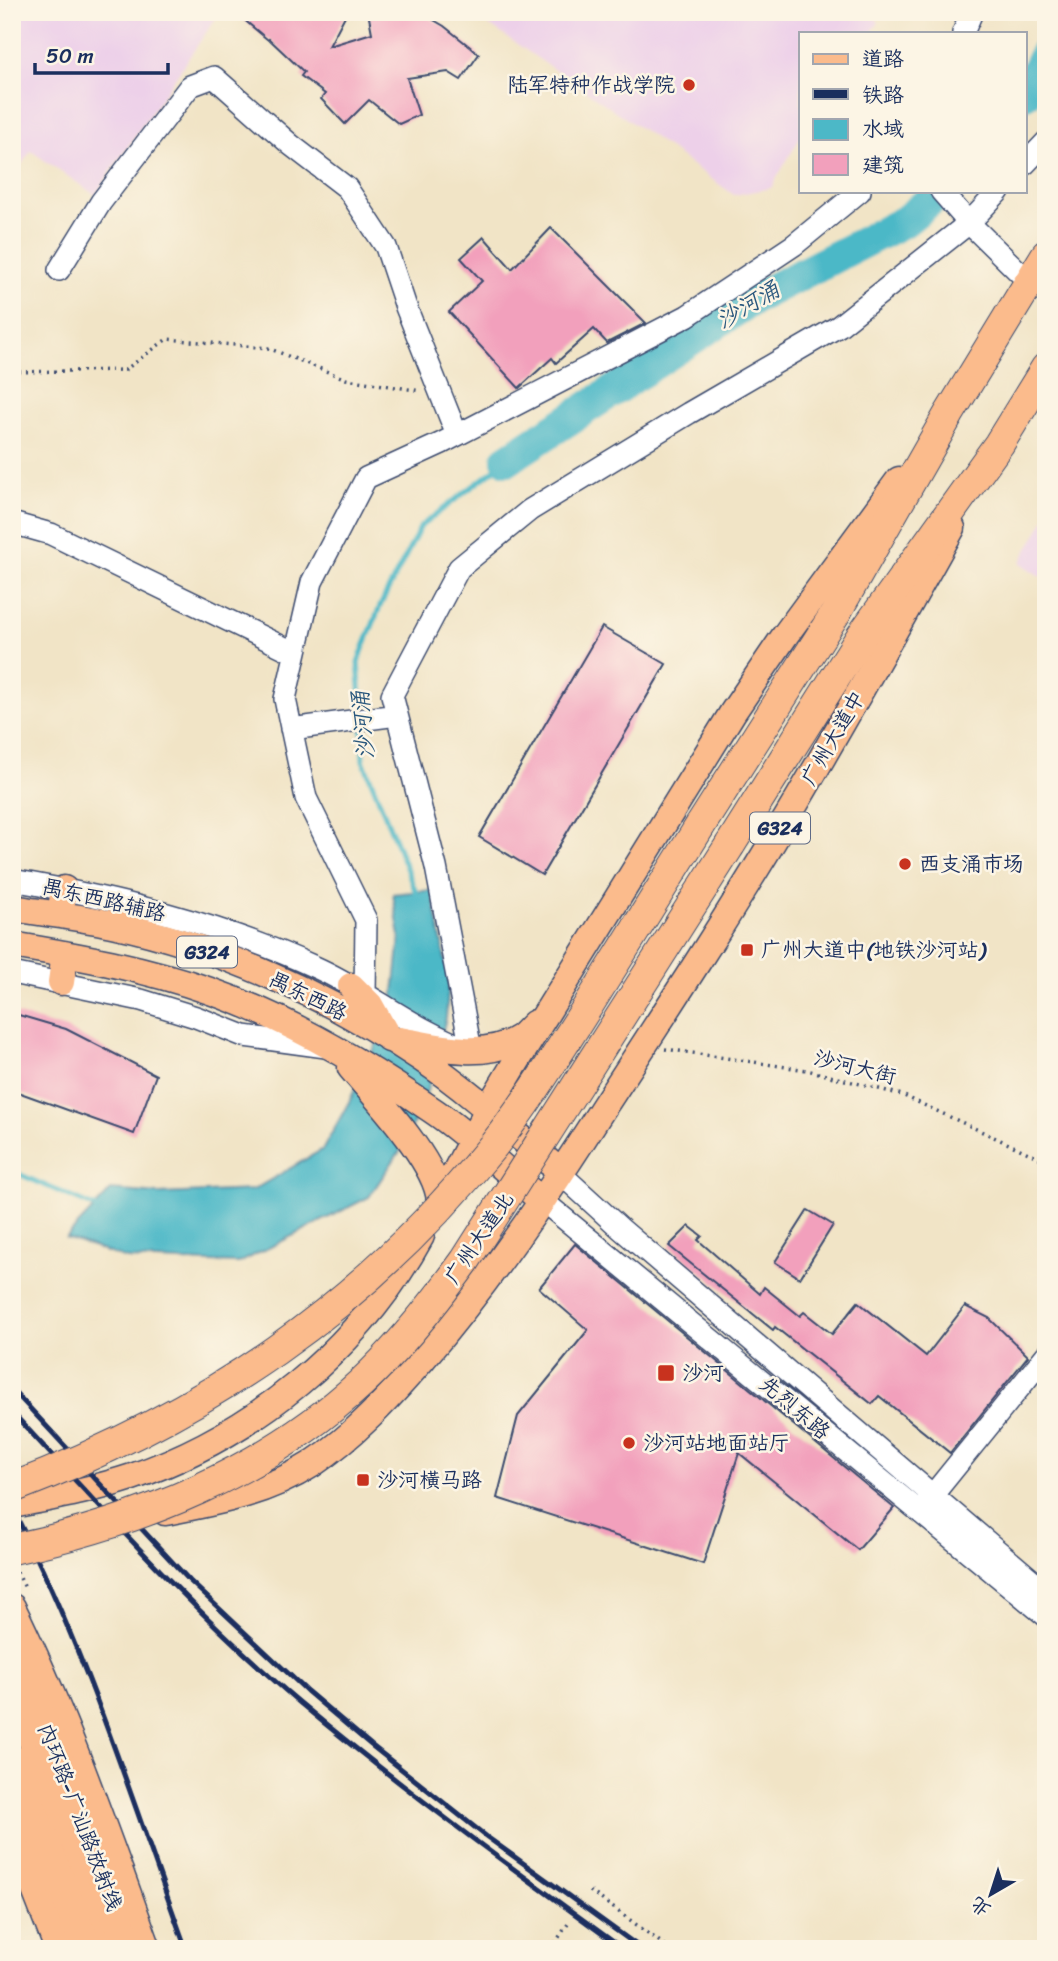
<svg xmlns="http://www.w3.org/2000/svg" width="1058" height="1961" viewBox="0 0 1058 1961" font-family="Sriracha,'LXGW WenKai TC',sans-serif">
<style>
.built{fill:#edd0e9}
.water{fill:#4cb8c7;stroke:#347492;stroke-width:2}
.lines{fill:none;stroke-linecap:round;stroke-linejoin:round}
.stream{stroke:#4cb8c7;stroke-width:5}
.river{stroke:#4cb8c7;stroke-width:32}
.building{fill:#f2a0bc}
.minor-casing{stroke:#3b4a6e;stroke-width:24}
.major-casing{stroke:#3b4a6e;stroke-width:29}
.highway-casing{stroke:#3b4a6e;stroke-width:32}
.path{stroke:#3b4a6e;stroke-width:3.5;stroke-dasharray:2 5;stroke-linecap:butt}
.minor{stroke:#fff;stroke-width:21}
.major{stroke:#fbbb8c;stroke-width:26}
.highway{stroke:#fbbb8c;stroke-width:30}
.rail{stroke:#1b2f5e;stroke-width:5}
.highway-bridge-casing{stroke:#3b4a6e;stroke-width:32;stroke-linecap:butt}
.highway-bridge{stroke:#fbbb8c;stroke-width:30}
.poi-dot{fill:#c8321e;stroke:#fcf5e5;stroke-width:2.5}
.labels{text-anchor:middle;dominant-baseline:central;stroke-width:5;stroke-linejoin:round;paint-order:stroke}
.shield{fill:#fcf5e5;stroke:#5e6a86;stroke-width:2}
.shield-label{font-size:19px;font-weight:bold;fill:#1b2f5e}
.poi-label{font-size:21px;fill:#1b2f5e;stroke:#fcf5e5;text-anchor:start}
.street-label{font-size:21px;fill:#1b2f5e;stroke:#fcf5e5}
.water-label{font-size:23px;font-style:italic;fill:#2a587e;stroke:#fcf5e5}
</style>
<rect width="100%" height="100%" fill="#fcf5e5"/>
<filter id="ink" filterUnits="userSpaceOnUse"><feTurbulence type="fractalNoise" baseFrequency=".0143" numOctaves="2"/><feDisplacementMap in="SourceGraphic" scale="14" xChannelSelector="R" yChannelSelector="G"/><feConvolveMatrix kernelMatrix="1 2 1 2 8 2 1 2 1" color-interpolation-filters="sRGB"/></filter>
<filter id="wash" filterUnits="userSpaceOnUse"><feTurbulence type="fractalNoise" baseFrequency=".00686" numOctaves="4" result="noise"/><feDisplacementMap in="SourceGraphic" scale="28" xChannelSelector="R" yChannelSelector="G"/><feGaussianBlur stdDeviation="1.57" result="paint"/><feColorMatrix in="noise" values="0 0 0 0 0 0 0 0 0 0 0 0 0 0 0 0 0 1.4 0 .05"/><feComposite in="paint" operator="in"/></filter>
<g filter="url(#wash)">
<rect width="100%" height="100%" fill="#f1e4c6"/>
<path class="built" d="M12,12H220L95,195L31,151L12,178Z
M470,12H867L879,22L871,33H801V136L771,188L734,195L653,137Z
M1046,517V580L1020,563Z"/>
<path class="water" d="M432,890L449,981L446,1018L427,1091L404,1145L369,1197L239,1263L127,1259L66,1238L111,1190L159,1194L253,1190L323,1149L349,1102L392,1011L400,937L393,894Z"/>
<g class="lines">
<path class="stream" d="M362,713L358,662L381,604L421,526L507,460
M362,723L363,760L417,895
M12,1171L99,1209"/>
<path class="river" d="M1025,94L1046,51
M507,460L755,298L905,221L942,191"/>
</g>
<g id="blocks">
<path class="building" d="M235,12H347L329,46L372,33L368,12H420L444,26L479,54L461,80L448,72L407,78L419,115L399,124L369,100L345,124L321,99L325,94L301,76L304,72L269,39L268,40Z
M551,228L646,323L607,343L594,329L556,363L552,358L519,388L449,312L482,281L461,258L484,237L512,269Z
M602,627L666,664L542,875L479,837Z
M12,1013L66,1029L156,1075L134,1134L12,1090Z
M808,1210L833,1225L800,1278L775,1262Z
M689,1226L702,1236L698,1240L760,1294L764,1287L800,1316L804,1312L832,1334L858,1302L926,1356L965,1306L989,1318L1028,1356L950,1453L879,1396L872,1404L775,1327L773,1330L669,1246Z
M575,1244L894,1508L858,1550L739,1453L703,1564L497,1498L518,1416L588,1330L539,1288Z"/>
</g>
</g>
<g filter="url(#ink)">
<use href="#blocks" fill-opacity="0" stroke="#3b4a6e" stroke-width="2"/>
<g class="lines">
<g class="minor-casing">
<path id="minor" d="M963,33L972,12
M1025,164L1046,142
M941,191L969,223L1029,282
M59,270L101,202L190,86L214,77L291,145L347,188L386,247L406,307L457,435
M12,523L51,534L295,653
M291,729L397,715
M12,880C116,898 219,923 315,967C369,991 414,1031 471,1050L436,867L392,695L459,568L530,510L689,413L839,326L969,223L999,191
M12,973L141,1000L196,1017L244,1036L326,1047
M365,995L366,920L306,798L285,699L312,582L366,478L442,443L687,316L794,245L860,191
M561,1174L621,1229L1046,1592
M543,1201L1046,1616
M923,1507L1046,1355"/>
</g>
<g class="major-casing">
<path id="major" d="M12,908C45,913 79,917 112,924C221,947 330,997 422,1059C468,1090 508,1127 550,1163
M60,915L64,889
M12,945C79,956 145,968 210,991C288,1018 367,1065 435,1112C470,1136 501,1167 534,1194
M61,982L65,954
M351,986L370,1005L389,1039
M400,1040C437,1047 485,1060 519,1038C525,1034 530,1027 535,1023
M351,1068C377,1099 437,1162 440,1201
M446,1190L488,1109L513,1067L733,712L786,634L899,480
M12,1505C52,1497 93,1490 132,1477C253,1435 359,1349 421,1236
M165,1512C217,1502 267,1493 312,1464C354,1436 388,1399 421,1361C489,1282 547,1196 603,1108C667,1010 731,912 791,811C846,718 899,623 952,528
M12,1607C66,1717 106,1834 148,1949
M12,1690L111,1949
M12,1831L58,1949"/>
</g>
<g class="highway-casing">
<path id="highway" d="M700,826L835,614L949,414L1046,255
M730,845L862,635L999,444L1046,368
M12,1648L62,1768L129,1949
M12,1760L87,1949"/>
</g>
<path class="path" d="M12,372L125,370L167,339L268,348L346,379L421,391
M665,1049L807,1070L902,1095L1046,1161
M17,1572L26,1590
M590,1891L670,1949
M551,1949L568,1924"/>
<use href="#minor" class="minor"/>
<use href="#major" class="major"/>
<use href="#highway" class="highway"/>
<path class="rail" d="M12,1389L190,1581L307,1691L371,1745L487,1837L642,1949
M12,1412C105,1512 195,1614 299,1702C403,1789 513,1869 623,1949
M12,1508C85,1647 132,1801 186,1949"/>
<g class="highway-bridge-casing">
<path id="highway-bridge" d="M12,1488C206,1414 362,1308 493,1146C528,1102 558,1053 588,1006C625,946 663,886 700,826
M12,1549C138,1523 265,1472 361,1383C400,1347 433,1305 465,1261L730,845"/>
</g>
<use href="#highway-bridge" class="highway-bridge"/>
</g>
</g>
<g class="poi-dot">
<circle cx="689" cy="85" r="7"/>
<circle cx="905" cy="864" r="7"/>
<rect x="740" y="943" width="14" height="14" rx="3.5"/>
<rect x="657" y="1364" width="18" height="18" rx="3.5"/>
<circle cx="629" cy="1443" r="7"/>
<rect x="356" y="1473" width="14" height="14" rx="3.5"/>
</g>
<g class="labels">
<g class="shield">
<rect x="750" y="812.5" width="60" height="31" rx="5"/>
<rect x="177" y="936.5" width="60" height="31" rx="5"/>
</g>
<g class="shield-label">
<text x="780" y="828">G324</text>
<text x="207" y="952">G324</text>
</g>
<g class="poi-label">
<text x="675" y="85" text-anchor="end">陆军特种作战学院</text>
<text x="919" y="864">西支涌市场</text>
<text x="761" y="950">广州大道中(地铁沙河站)</text>
<text x="682" y="1373">沙河</text>
<text x="643" y="1443">沙河站地面站厅</text>
<text x="377" y="1480">沙河横马路</text>
</g>
<g class="street-label">
<text transform="translate(833 738) rotate(-60)">广州大道中</text>
<text transform="translate(104 900) rotate(13)">禺东西路辅路</text>
<text transform="translate(308 996) rotate(26)">禺东西路</text>
<text transform="translate(855 1067) rotate(14)">沙河大街</text>
<text transform="translate(479 1238) rotate(-56)">广州大道北</text>
<text transform="translate(795 1408) rotate(40)">先烈东路</text>
<text transform="translate(80 1817) rotate(69)">内环路-广汕路放射线</text>
</g>
<g class="water-label">
<text transform="translate(748 305) rotate(-31)">沙河涌</text>
<text transform="translate(363 725) rotate(-95)">沙河涌</text>
</g>
</g>
<rect width="1058" height="1961" fill="none" stroke="#fcf5e5" stroke-width="42"/>
<rect x="799" y="32" width="228" height="161" fill="#fcf5e5" stroke="#a2a6af" stroke-width="2"/>
<rect x="813" y="54" width="35" height="10" fill="#fbbb8c" stroke="#a2a6af" stroke-width="2"/>
<text x="862" y="66" font-size="21" fill="#1b2f5e">道路</text>
<rect x="813" y="89" width="35" height="10" fill="#1b2f5e" stroke="#a2a6af" stroke-width="2"/>
<text x="862" y="102" font-size="21" fill="#1b2f5e">铁路</text>
<rect x="813" y="119" width="35" height="21" fill="#4cb8c7" stroke="#a2a6af" stroke-width="2"/>
<text x="862" y="136" font-size="21" fill="#1b2f5e">水域</text>
<rect x="813" y="154" width="35" height="21" fill="#f2a0bc" stroke="#a2a6af" stroke-width="2"/>
<text x="862" y="172" font-size="21" fill="#1b2f5e">建筑</text>
<g transform="translate(991 1894) rotate(219)" stroke="#fcf5e5" stroke-width="5" paint-order="stroke">
<path d="M0-5L12 26L0 18L-12 26Z" fill="#1b2f5e"/>
<text y="-10" font-size="19" font-weight="bold" text-anchor="middle" fill="#1b2f5e">北</text>
</g>
<path d="M35 63v10h133v-10" fill="none" stroke="#1b2f5e" stroke-width="3.5"/>
<text x="46" y="63" font-size="21" fill="#1b2f5e" stroke="#fcf5e5" stroke-width="5" paint-order="stroke">50 m</text>
</svg>
